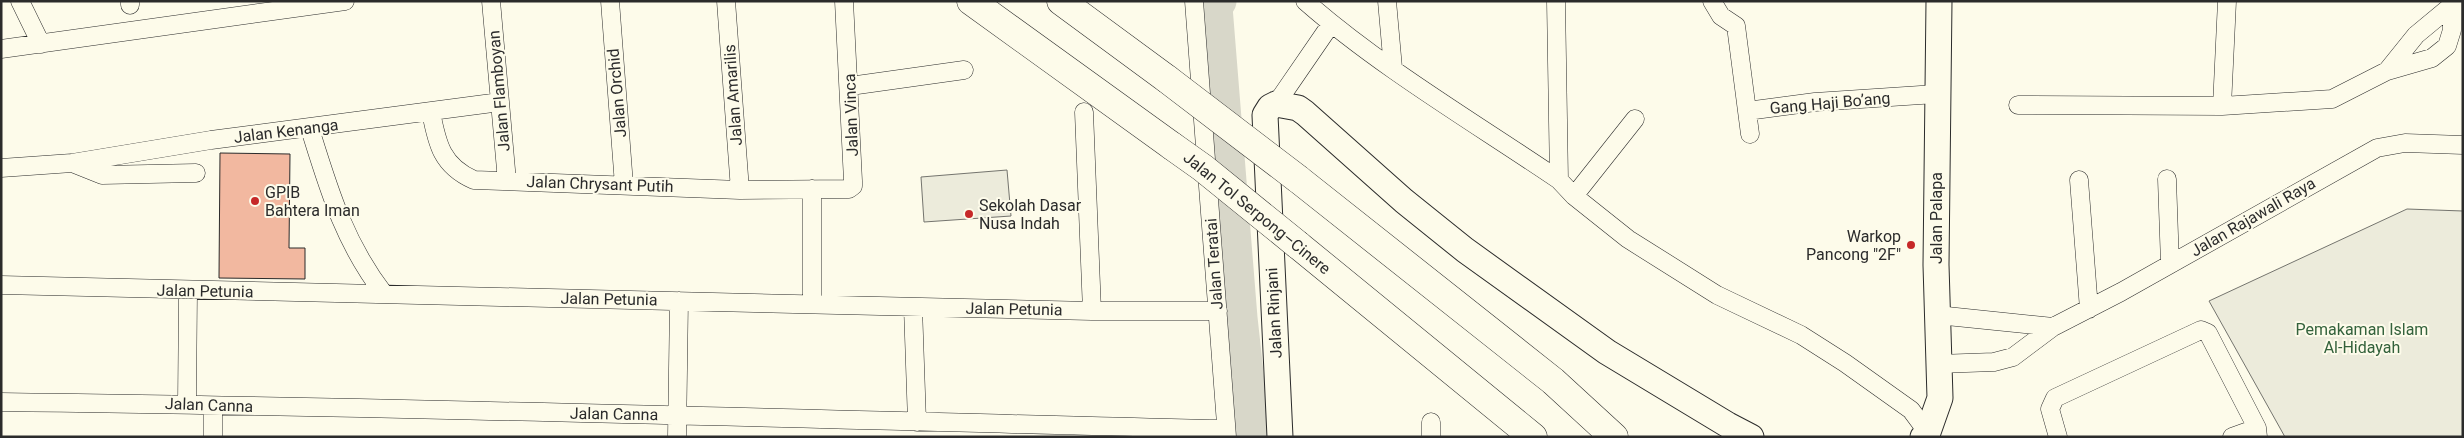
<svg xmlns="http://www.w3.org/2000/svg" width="2464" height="438" viewBox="0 0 2464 438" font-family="Roboto,sans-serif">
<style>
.green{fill:#ecebdb;stroke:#74746e}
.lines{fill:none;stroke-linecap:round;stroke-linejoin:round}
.river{stroke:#d8d7c9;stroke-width:35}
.building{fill:#f2b8a0;stroke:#2b2b2b}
.street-casing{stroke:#2b2b2b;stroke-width:19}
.secondary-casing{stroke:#2b2b2b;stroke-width:27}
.highway-casing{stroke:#2b2b2b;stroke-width:29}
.street{stroke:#fdfbea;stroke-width:18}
.secondary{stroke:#fdfbea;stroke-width:25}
.highway{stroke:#fdfbea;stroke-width:28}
.highway-bridge-casing{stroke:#2b2b2b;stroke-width:29;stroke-linecap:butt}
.highway-bridge{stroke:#fdfbea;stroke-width:28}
.poi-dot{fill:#c62828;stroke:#fdfbea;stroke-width:2}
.labels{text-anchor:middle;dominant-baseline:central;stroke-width:4;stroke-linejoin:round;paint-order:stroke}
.street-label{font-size:16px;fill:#2b2b2b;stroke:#fdfbea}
.poi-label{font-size:16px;fill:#2b2b2b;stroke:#fdfbea;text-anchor:start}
.park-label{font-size:16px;fill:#34623c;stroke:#fdfbea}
</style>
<rect width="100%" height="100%" fill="#fdfbea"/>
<path class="green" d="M1007,170L1011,216L924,222L921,177Z
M2407,209L2463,211V437H2285L2209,301Z"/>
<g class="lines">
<path class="river" d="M1219,1L1215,7L1240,318L1253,437"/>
</g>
<path class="building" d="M220,153L290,154L289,248H305V279L219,278Z"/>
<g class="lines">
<g class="street-casing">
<path id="street" d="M20,1L41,44
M130,1V5
M491,1L507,181
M610,1L624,185
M726,1L740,190
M1194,1L1227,437
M1305,1C1380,67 1475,123 1559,180L1574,196L1628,239L1717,295L1801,335L1845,363L1911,410L1931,437
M1387,1L1393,68
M1556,1L1559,180
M1712,1L1721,16L1736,26L1747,111
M1,49L345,1
M2387,71L2416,35L2451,6
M850,86L964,70
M1276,104L1331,24
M2018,105L2222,106L2332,99L2387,71L2432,58L2447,46L2452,30V1
M2222,106L2227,1
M431,112C437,144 442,166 474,180L740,190L849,189L853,186V181L844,1
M1084,112L1092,311
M310,129C329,190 344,242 384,294
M1750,134L1747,111L1815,102L1936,94
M72,163L102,175L196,173
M1,168L72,163L211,140L500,102
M2167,179L2170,264
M2079,180L2089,309
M1574,196L1635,119
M1,285L1092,311H1218
M812,304V189
M913,307L917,422
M1937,315L2053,327
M1938,364L1994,362L2013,357L2053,327L2121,292L2377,148L2405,143L2463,145
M1,402C404,407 806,419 1209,429L1226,428
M187,404L188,291
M213,406V437
M1431,422V437
M677,437L679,301
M2058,437L2050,409L2055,398L2201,330L2208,333L2257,428L2258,437
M2232,437L2257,428"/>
</g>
<g class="secondary-casing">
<path id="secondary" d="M1280,437L1265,115L1270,107L1276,104L1298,108L1305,113L1404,201L1465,250L1607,352L1728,425L1751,437
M1923,437L1928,432L1940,398L1936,265L1939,1"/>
</g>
<g class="highway-casing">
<path id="highway" d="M971,1L1172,146
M1061,1L1167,79
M1298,179L1553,381L1614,437
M1298,245L1533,437"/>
</g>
<use href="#street" class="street"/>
<use href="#secondary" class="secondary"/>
<use href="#highway" class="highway"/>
<g class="highway-bridge-casing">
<path id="highway-bridge" d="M1167,79L1298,179
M1172,146L1203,168L1298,245"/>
</g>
<use href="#highway-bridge" class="highway-bridge"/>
</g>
<g class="poi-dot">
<circle cx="255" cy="201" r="5"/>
<circle cx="969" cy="214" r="5"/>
<circle cx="1911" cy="245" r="5"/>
</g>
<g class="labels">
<g class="street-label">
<text transform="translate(499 91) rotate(-95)">Jalan Flamboyan</text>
<text transform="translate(617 93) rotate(-95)">Jalan Orchid</text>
<text transform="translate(733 95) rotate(-94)">Jalan Amarilis</text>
<text transform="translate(1830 103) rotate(-5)">Gang Haji Bo’ang</text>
<text transform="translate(851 115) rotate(-92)">Jalan Vinca</text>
<text transform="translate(286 131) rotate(-7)">Jalan Kenanga</text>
<text transform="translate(600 184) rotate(2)">Jalan Chrysant Putih</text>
<text transform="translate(1257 213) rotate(39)">Jalan Tol Serpong–Cinere</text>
<text transform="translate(2253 217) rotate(-30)">Jalan Rajawali Raya</text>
<text transform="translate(1936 218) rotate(-90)">Jalan Palapa</text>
<text transform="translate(1214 264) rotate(-94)">Jalan Teratai</text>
<text transform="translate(205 291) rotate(1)">Jalan Petunia</text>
<text transform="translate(609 299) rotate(1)">Jalan Petunia</text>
<text transform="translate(1014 309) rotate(1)">Jalan Petunia</text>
<text transform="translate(1274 313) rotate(-93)">Jalan Rinjani</text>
<text transform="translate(209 405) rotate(2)">Jalan Canna</text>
<text transform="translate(614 414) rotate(1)">Jalan Canna</text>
</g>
<g class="poi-label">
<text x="265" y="192">GPIB<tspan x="265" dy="18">Bahtera Iman</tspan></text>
<text x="979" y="205">Sekolah Dasar<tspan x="979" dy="18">Nusa Indah</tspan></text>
<text x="1901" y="236" text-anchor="end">Warkop<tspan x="1901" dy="18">Pancong "2F"</tspan></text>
</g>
<g class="park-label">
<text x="2362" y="329">Pemakaman Islam<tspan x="2362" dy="18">Al-Hidayah</tspan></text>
</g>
</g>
<rect width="2464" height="438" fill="none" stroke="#2b2b2b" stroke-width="5"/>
</svg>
